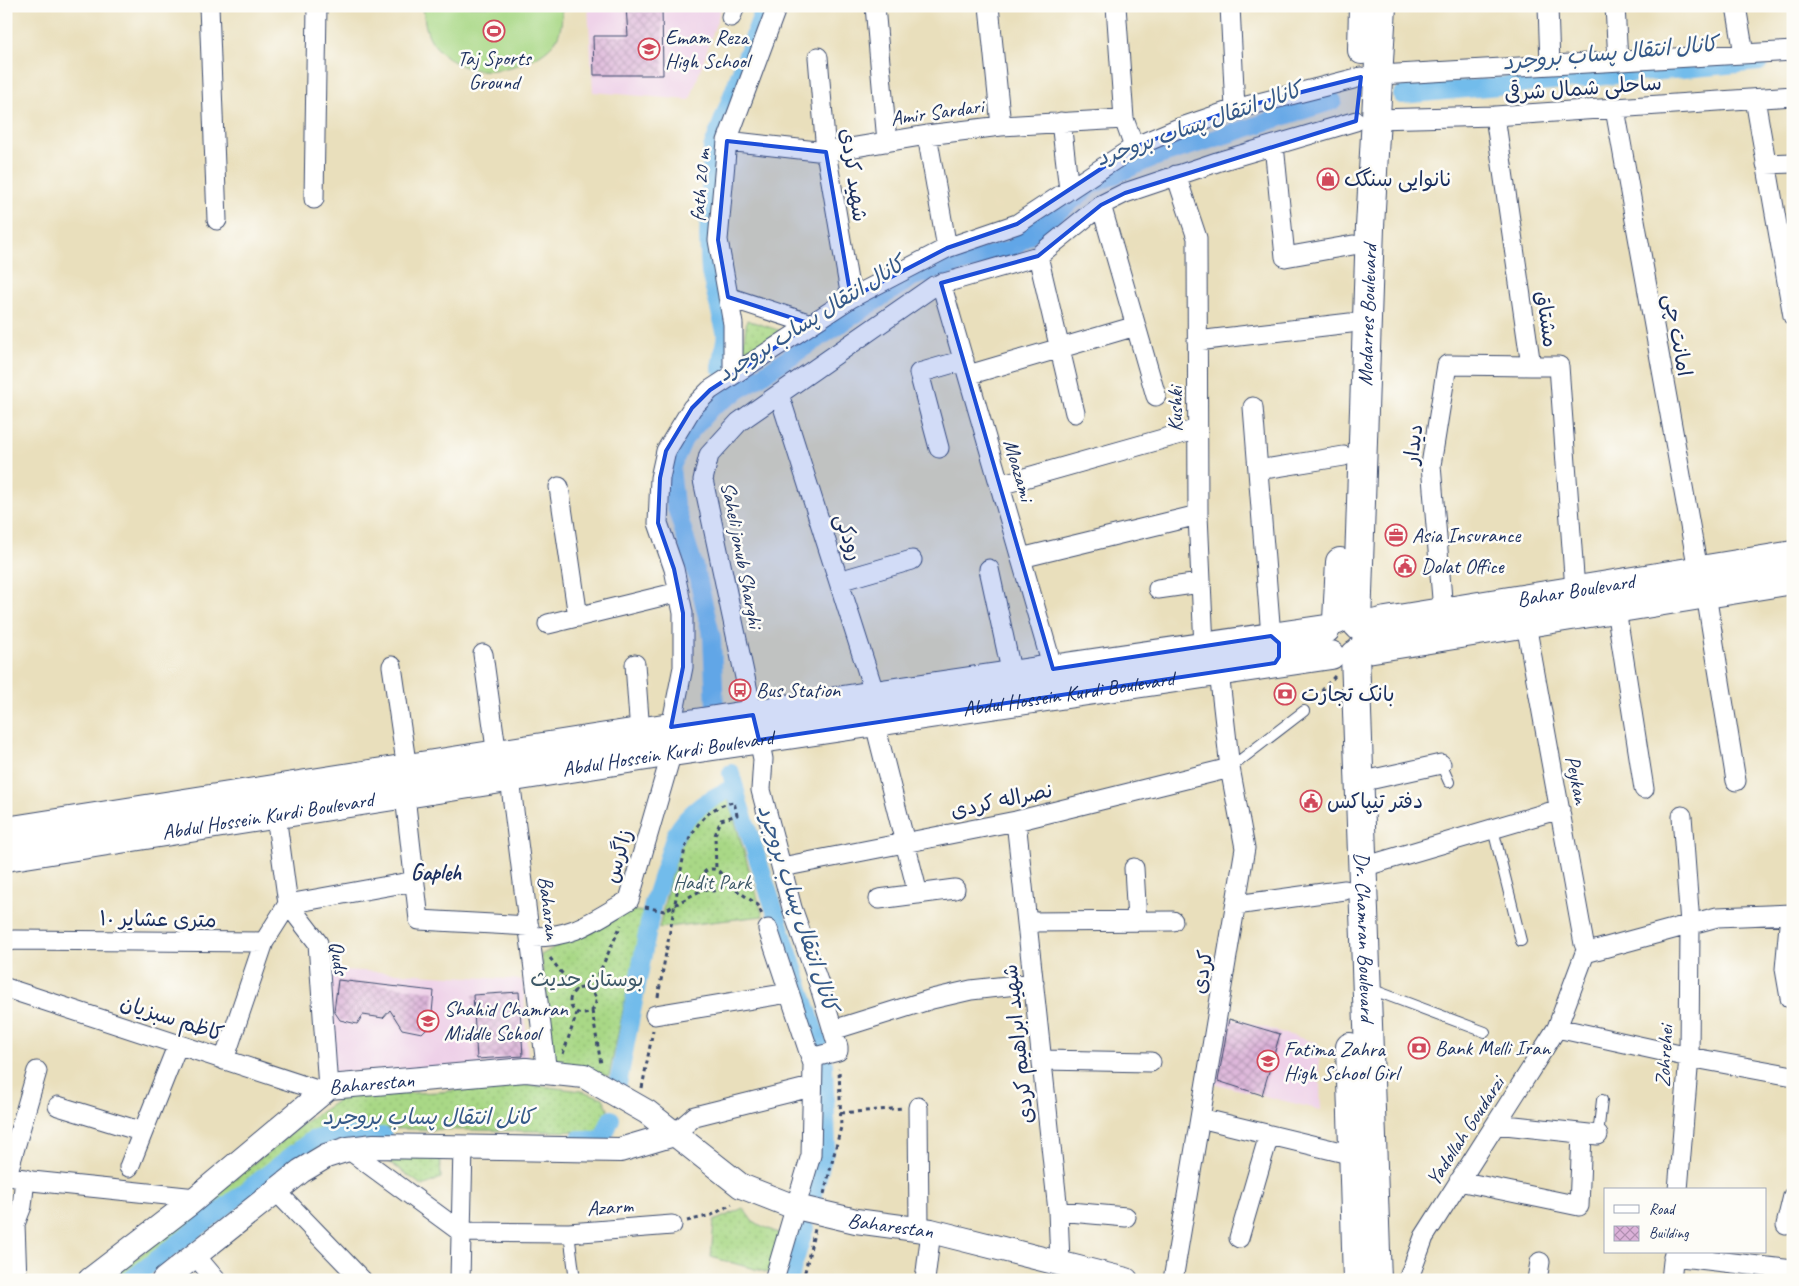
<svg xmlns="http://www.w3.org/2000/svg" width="1799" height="1286" viewBox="0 0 1799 1286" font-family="Caveat,'Playpen Sans Arabic',sans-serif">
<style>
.built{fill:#eed0e8}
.grass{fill:url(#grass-dots);stroke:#628472}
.pitch{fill:#a9d886;stroke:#628472}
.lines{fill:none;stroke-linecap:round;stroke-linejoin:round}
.canal{stroke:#72bceb;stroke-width:18}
.building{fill:url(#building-cross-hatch)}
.service-casing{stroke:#3a496c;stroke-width:12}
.minor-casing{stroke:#3a496c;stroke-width:21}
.tertiary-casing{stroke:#3a496c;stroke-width:26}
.secondary-casing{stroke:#3a496c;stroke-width:30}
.path{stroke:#3a496c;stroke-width:3;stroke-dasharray:4 4;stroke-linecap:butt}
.service{stroke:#fff;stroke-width:10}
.minor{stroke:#fff;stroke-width:19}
.tertiary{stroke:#fff;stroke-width:24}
.secondary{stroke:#fff;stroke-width:28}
.marked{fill:#1d4ed8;fill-opacity:0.2;stroke:#1d4ed8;stroke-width:4;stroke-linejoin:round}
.labels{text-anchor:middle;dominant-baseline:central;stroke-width:5;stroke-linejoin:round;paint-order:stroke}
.poi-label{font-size:21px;fill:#1b2f5e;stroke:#fdfcf7;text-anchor:start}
.street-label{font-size:21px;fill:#1b2f5e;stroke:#fdfcf7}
.park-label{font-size:21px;fill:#3e5968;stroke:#fdfcf7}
.water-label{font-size:22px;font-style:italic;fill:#355988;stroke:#fdfcf7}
.neighbourhood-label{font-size:22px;font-weight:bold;fill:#1b2f5e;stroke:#fdfcf7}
</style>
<defs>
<pattern id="grass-dots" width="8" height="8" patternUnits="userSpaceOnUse" patternTransform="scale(1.25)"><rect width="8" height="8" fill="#a9d886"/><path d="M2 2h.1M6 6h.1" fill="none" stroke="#91ba76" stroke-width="1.8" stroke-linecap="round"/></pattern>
<pattern id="building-cross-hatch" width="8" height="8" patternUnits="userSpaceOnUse" patternTransform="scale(1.25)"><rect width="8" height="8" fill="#dbb1d8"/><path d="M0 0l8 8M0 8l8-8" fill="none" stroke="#b190b2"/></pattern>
</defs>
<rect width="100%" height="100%" fill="#fdfcf7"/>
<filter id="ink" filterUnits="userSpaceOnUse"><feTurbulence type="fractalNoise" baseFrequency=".02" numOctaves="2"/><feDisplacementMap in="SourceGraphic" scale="10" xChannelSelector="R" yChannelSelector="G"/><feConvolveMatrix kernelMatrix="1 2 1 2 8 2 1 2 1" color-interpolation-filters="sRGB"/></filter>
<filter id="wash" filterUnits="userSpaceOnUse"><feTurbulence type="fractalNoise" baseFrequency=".0096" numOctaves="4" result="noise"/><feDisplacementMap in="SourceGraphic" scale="20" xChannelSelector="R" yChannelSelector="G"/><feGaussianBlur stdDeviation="1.12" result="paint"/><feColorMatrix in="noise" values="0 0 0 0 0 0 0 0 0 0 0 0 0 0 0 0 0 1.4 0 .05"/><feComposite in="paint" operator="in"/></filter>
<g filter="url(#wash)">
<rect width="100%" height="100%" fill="#e9dfbc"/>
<path class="built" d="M588,6H722L690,100L593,92Z
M327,969L523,980L528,1062L334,1073Z
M1225,1016L1318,1043L1321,1110L1212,1083Z"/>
<path class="grass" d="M747,320L781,331L741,359Z
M727,795L763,916L659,928C666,897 678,835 700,812C706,805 719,800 727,795Z
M623,909L644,912L609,1076L555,1064L541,955Z
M522,1084L582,1091L603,1098L608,1109L599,1132L347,1128L129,1280H109L304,1123L345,1096L439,1092Z
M379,1155L440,1156L441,1178L423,1186Z
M743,1208L753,1222L780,1234L769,1273L711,1257L714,1221Z"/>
<path class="pitch" d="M423,6H562C562,18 562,30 556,40C541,63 493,76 468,68C454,64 438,52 431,40C425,30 424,17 423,6Z"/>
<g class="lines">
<path class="canal" d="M1402,95L1760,62
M720,367L726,335L710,273L708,237L712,149L765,6
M715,708L712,638L698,579L675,504L671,468L684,439L710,409L913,277L1011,249L1092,185L1150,159L1333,101
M731,773L739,803L819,1044
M618,1084L653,903L675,835C689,810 710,798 735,787
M579,1139L594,1140L603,1138L611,1119
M812,1199L827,1143L824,1063
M130,1280L312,1140L330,1135L383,1136
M789,1280L805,1228"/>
</g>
<g id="blocks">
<path class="building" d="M626,6H662L663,75H594L593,36H628Z
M338,980L434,991L431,1024L422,1033L402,1029L390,1010L383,1018L363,1015L357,1024L340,1020L334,1011Z
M519,992L523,1056L477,1059L473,995Z
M1229,1019L1280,1034L1262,1095L1218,1081Z"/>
</g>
</g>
<g filter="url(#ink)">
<use href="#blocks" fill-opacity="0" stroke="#3a496c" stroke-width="1"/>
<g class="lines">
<g class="service-casing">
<path id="service" d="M1441,764L1449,782
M1230,768L1304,711
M1493,829L1521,941
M1368,988L1485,1032
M1598,1135L1602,1100
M569,1233L575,1280"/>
</g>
<g class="minor-casing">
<path id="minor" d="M209,6L217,220
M875,6L887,142
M989,6L1001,126
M1116,6L1124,119
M1230,6L1235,109
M1548,6L1550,65
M1615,6L1618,61
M1736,6L1744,54
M731,17L735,6
M818,57L826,152L851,298
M1380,75L1793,51
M1755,99L1793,316
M1615,109L1698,570
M1495,116L1531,366H1559L1575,590
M1375,119L1495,116L1793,96
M1061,122L1069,190
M927,135L947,248
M727,141L826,152L927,135L1001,126L1124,119L1134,147
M1274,145L1285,257L1353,245
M1766,164L1793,163
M1176,175L1197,238L1198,515L1204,647
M314,199L317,6
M1101,205L1156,396
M1038,256L1075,413
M941,283L1053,669
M728,297L811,324
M1197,341L1350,323
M733,375V324L718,240L727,141L777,6
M968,375L1136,326
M779,394L875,695
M1253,407L1271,636
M939,448L919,373L964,360
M1258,470L1344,456
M1000,485L1198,429
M559,487L578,617
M1021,558L1198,515
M989,569L1012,675
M839,581L912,560
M1158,589L1200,583
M1706,594L1736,781
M1616,609L1644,789
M1443,611L1431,465L1447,365L1531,366
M548,624L679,592
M1526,624L1584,944
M483,654L497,756
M635,664L640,733
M392,666L407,769
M753,715L703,480L709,455L739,422L934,286L1038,256L1101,205L1125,193L1217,162L1356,121
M875,724L918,894
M671,727L683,667V613L674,569L658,523L660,478L666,451L692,408L710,390L851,298L947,248L1017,224L1134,147L1179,128L1235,109L1361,77
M759,740L763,759L761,790L792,908L819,984L838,1047V1051L811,1058
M510,779L547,1073
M1360,782L1441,764
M405,796L419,920L529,926
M276,815L288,904L318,943L328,1088
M1016,821L1058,1211L1060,1262
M782,867L1016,821L1230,768
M1363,867L1560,809
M1134,868L1137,921
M879,899L955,889
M1236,905L1345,890
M1790,914L1785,969L1790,998L1793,999
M1027,922L1173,921
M768,929L813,1064L811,1155L774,1280
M530,937C573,938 593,921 629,900L672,752
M6,942L14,940L264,942L288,904L415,881
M6,988L323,1092
M655,1015L789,993
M1557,1028L1689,1057L1793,1076
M833,1030L932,999L971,990L1034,983
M224,1060L264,942
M1042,1060L1151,1062
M58,1106L143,1132
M918,1107L919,1229
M1200,1118L1353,1155
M1496,1124L1598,1135
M674,1134L695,1116L811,1087
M348,1149L461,1232L569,1233L672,1225
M129,1167L178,1044
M6,1175L32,1181L196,1198
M7,1175L37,1071
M1459,1181L1579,1206L1582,1134
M1678,1190L1689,1057L1690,924L1682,816
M276,1191L362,1280
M1058,1211L1126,1217
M1786,1225L1793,1196
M1239,1238L1269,1135
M194,1254L216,1280
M1673,1256L1793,1270
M17,1280L15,1224L22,1206L25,1179
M460,1280L463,1147
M925,1280L931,1231
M1173,1280L1245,848L1230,768L1219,672
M1408,1280L1424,1237L1557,1028L1585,953L1717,917L1793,914
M1537,1280L1540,1262
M1671,1280L1674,1252"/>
</g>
<g class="tertiary-casing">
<g id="tertiary">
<path id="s1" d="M90,1280L189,1204L329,1087L526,1070L584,1076L647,1112L741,1186L792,1206L856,1221L931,1231L1126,1280"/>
<path d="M164,1280L301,1171L326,1156L348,1149L374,1146L620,1150L674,1134"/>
</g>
</g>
<g class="secondary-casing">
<g id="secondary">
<path d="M1362,50L1363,6"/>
<path d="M1337,620L1340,562"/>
<path id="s2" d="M1357,624L1370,227L1382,6"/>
<path id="s3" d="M1360,627L1386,621L1793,555"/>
<path d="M1361,650L1793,580"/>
<path id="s4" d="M1355,655L1377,1280"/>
<path d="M6,831L875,695L1326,629"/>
<path id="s5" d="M6,857L672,752L1331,655"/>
<path d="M1350,1047L1357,1280"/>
</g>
</g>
<path class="path" d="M1311,703L1335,676
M701 880a11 11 0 1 1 22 0a11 11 0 1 1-22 0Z
M723,881L758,905L762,915
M645,907L664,911L705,888
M550,958L576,991
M570 1001a13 13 0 1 1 26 0a13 13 0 1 1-26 0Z
M591,991L621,925
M658,997L685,848C695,826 708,806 734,802L737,815L721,820L715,835L716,869
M592,1011L601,1064
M563,1054L577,1013
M642,1088L653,1030
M841,1113L903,1108
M824,1194L841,1127L839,1068
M687,1221L712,1215L732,1204
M803,1280L815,1229"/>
<use href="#service" class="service"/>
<use href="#minor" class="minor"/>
<use href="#tertiary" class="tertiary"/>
<use href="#secondary" class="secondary"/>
</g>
</g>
<path class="marked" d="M1361,77L1356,121L1125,193L1101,205L1038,256L941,283L1053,669L1271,636L1279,643V657L1275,663L759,740L753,715L671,727L683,667V613L674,569L658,523L660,478L666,451L692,408L710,390L811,324L728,297L718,240L727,141L826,152L851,298L947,248L1017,224L1134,147L1235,109Z"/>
<defs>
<g id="stadium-ring" transform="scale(1.125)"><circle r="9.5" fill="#fdfcf7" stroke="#d1495b" stroke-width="1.5"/><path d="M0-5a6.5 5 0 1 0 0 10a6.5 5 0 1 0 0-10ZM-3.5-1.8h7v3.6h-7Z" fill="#d1495b"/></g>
<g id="school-ring" transform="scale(1.125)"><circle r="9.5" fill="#fdfcf7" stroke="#d1495b" stroke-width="1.5"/><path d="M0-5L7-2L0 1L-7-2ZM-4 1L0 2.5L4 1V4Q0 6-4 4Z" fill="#d1495b"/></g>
<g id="shop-ring" transform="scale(1.125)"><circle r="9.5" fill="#fdfcf7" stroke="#d1495b" stroke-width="1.5"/><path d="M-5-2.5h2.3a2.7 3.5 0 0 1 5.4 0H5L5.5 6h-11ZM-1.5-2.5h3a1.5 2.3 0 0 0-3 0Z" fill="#d1495b"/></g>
<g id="office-ring" transform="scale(1.125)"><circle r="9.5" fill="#fdfcf7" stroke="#d1495b" stroke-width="1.5"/><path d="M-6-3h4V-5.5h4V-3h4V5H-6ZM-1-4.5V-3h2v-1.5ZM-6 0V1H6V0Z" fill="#d1495b"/></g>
<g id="civic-ring" transform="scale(1.125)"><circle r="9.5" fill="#fdfcf7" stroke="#d1495b" stroke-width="1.5"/><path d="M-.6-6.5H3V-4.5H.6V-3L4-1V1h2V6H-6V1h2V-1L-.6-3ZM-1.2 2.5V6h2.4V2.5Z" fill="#d1495b"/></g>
<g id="bus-ring" transform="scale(1.125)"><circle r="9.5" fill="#fdfcf7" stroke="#d1495b" stroke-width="1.5"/><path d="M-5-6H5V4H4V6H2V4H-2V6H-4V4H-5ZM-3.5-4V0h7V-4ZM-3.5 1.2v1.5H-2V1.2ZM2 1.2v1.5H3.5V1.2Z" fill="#d1495b"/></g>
<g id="bank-ring" transform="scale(1.125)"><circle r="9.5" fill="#fdfcf7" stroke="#d1495b" stroke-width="1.5"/><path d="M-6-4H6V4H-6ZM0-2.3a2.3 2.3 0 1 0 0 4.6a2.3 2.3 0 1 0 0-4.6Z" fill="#d1495b"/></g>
</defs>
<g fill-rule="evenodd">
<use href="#stadium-ring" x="494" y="31"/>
<use href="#school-ring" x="649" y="49"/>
<use href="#shop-ring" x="1328" y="179"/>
<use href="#office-ring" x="1396" y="535"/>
<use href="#civic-ring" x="1405" y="566"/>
<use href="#bus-ring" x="740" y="690"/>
<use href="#bank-ring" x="1285" y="694"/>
<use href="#civic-ring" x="1311" y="801"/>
<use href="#school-ring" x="428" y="1021"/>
<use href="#bank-ring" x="1419" y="1048"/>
<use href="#school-ring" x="1268" y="1061"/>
</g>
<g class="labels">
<g class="poi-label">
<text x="665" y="37">Emam Reza<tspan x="665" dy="24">High School</tspan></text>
<text x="494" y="58" text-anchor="middle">Taj Sports<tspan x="494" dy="24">Ground</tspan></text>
<text x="1344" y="179">نانوایی سنگک</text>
<text x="1412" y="535">Asia Insurance</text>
<text x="1421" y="566">Dolat Office</text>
<text x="756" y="690">Bus Station</text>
<text x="1301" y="694">بانک تجارت</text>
<text x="1327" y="801">دفتر تیپاکس</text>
<text x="444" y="1009">Shahid Chamran<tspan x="444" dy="24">Middle School</tspan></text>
<text x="1435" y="1048">Bank Melli Iran</text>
<text x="1284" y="1049">Fatima Zahra<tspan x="1284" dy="24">High School Girl</tspan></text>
</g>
<g class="street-label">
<text transform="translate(1583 88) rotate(-4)">ساحلی شمال شرقی</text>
<text transform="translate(937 112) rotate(-8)">Amir Sardari</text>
<text transform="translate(854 175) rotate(82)">شهید کردی</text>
<text transform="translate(700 185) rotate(-85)">fath 20 m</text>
<text stroke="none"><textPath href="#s2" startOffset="309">Modarres Boulevard</textPath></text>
<text transform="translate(1547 319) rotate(82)">مشتاق</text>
<text transform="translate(1678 335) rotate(80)">امانت چی</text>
<text transform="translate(1175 409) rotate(-90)">Kushki</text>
<text transform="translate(1413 444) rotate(-83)">دیدار</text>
<text transform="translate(1019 470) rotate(74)">Moazami</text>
<text transform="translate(849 537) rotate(72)">رودکی</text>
<text transform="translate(742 555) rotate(79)">Saheli jonub Sharghi</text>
<text stroke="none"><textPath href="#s3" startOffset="219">Bahar Boulevard</textPath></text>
<text stroke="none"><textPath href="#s5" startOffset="1075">Abdul Hossein Kurdi Boulevard</textPath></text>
<text stroke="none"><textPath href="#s5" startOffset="670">Abdul Hossein Kurdi Boulevard</textPath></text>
<text transform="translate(1577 780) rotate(79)">Peykan</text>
<text transform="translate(1002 800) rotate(-12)">نصراله کردی</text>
<text stroke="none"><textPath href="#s5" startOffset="265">Abdul Hossein Kurdi Boulevard</textPath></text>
<text transform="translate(618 856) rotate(-74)">زاگرس</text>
<text transform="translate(549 908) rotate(83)">Baharan</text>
<text transform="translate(158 919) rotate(1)">۱۰ متری عشایر</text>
<text stroke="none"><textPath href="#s4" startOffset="282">Dr. Chamran Boulevard</textPath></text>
<text transform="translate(339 958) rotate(80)">Quds</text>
<text transform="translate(1202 972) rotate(-80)">کردی</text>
<text transform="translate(172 1018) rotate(18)">کاظم سبزیان</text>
<text transform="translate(1018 1044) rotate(-96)">شهید ابراهیم کردی</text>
<text transform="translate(1664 1056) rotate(-87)">Zohrehei</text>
<text stroke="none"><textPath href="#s1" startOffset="350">Baharestan</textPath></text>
<text transform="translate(1465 1131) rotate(-57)">Yadollah Goudarzi</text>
<text transform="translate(610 1207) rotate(-4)">Azarm</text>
<text stroke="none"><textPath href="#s1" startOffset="911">Baharestan</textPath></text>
</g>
<g class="park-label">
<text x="712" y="882">Hadit Park</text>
<text x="587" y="979">بوستان حدیث</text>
</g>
<g class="water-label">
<text transform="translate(1610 53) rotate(-5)">کانال انتقال پساب بروجرد</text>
<text transform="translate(1199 124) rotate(-19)">کانال انتقال پساب بروجرد</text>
<text transform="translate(811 319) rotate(-32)">کانال انتقال پساب بروجرد</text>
<text transform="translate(798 908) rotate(72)">کانال انتقال پساب بروجرد</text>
<text x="428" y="1117">کانل انتقال پساب بروجرد</text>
</g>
<g class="neighbourhood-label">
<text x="436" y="873">Gapleh</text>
</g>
</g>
<rect width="1799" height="1286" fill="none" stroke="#fdfcf7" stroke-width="25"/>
<rect x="1604" y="1188" width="162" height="65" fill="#fdfcf7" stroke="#a3aaba"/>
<rect x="1614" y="1205" width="25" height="8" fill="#ffffff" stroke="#a3aaba"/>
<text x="1649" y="1214" font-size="15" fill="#1b2f5e">Road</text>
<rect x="1614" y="1226" width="25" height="15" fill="url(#building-cross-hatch)" stroke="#a3aaba"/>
<text x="1649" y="1238" font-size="15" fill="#1b2f5e">Building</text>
</svg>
